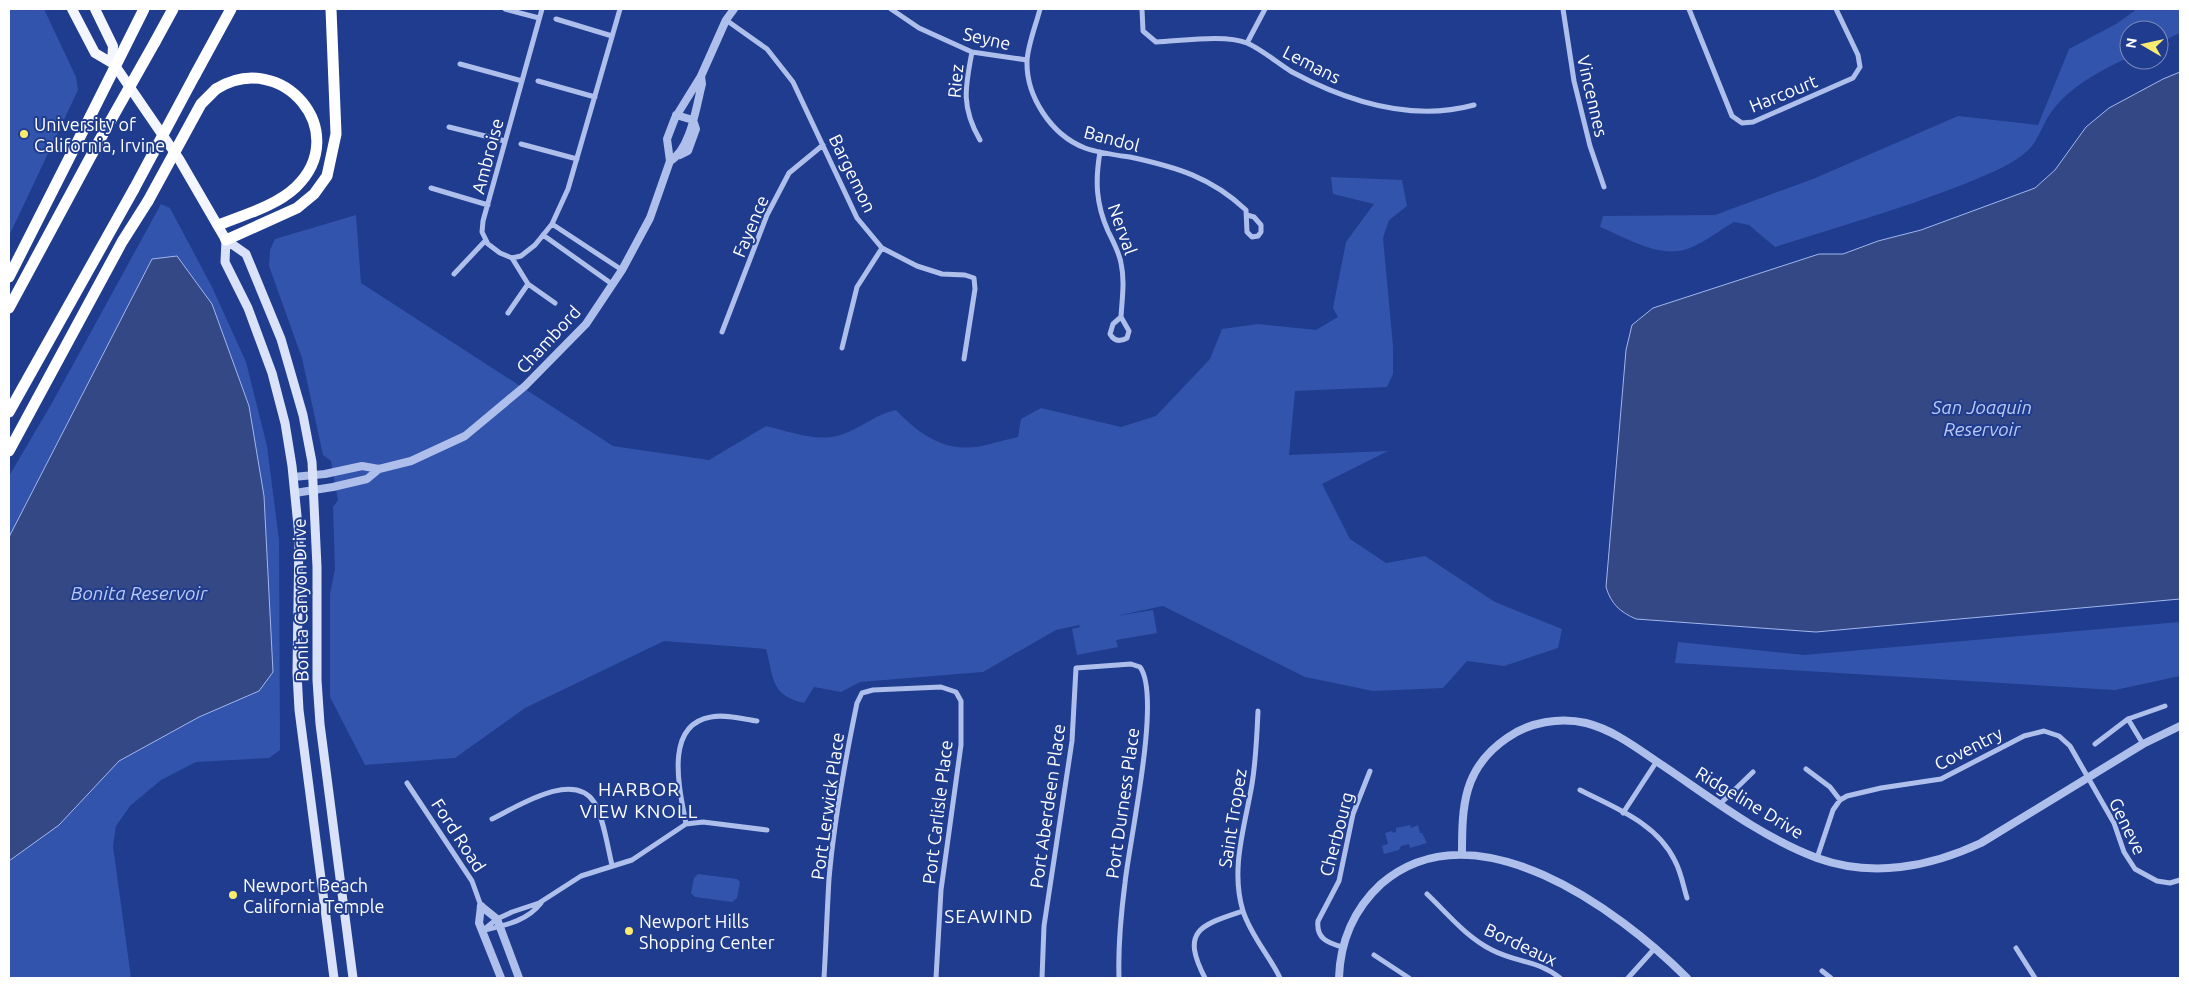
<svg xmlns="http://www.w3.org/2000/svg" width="2189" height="987" viewBox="0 0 2189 987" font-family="Ubuntu,sans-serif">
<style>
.green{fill:#3354ac}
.water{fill:#334885;stroke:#a1b7ee}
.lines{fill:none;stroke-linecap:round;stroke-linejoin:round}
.minor{stroke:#aebfec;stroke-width:5}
.tertiary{stroke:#aebfec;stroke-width:8}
.secondary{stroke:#dae2f9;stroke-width:9}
.primary{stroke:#f4f6ff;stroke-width:10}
.motorway{stroke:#fff;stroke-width:11}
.motorway-bridge{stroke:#fff;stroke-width:11}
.poi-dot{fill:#faeb6e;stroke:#1f3c8e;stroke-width:2}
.labels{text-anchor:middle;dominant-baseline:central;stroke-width:4;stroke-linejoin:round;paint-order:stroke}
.street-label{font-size:18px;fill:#fff;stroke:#1f3c8e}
.poi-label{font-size:18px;fill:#fff;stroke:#1f3c8e;text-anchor:start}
.water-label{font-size:19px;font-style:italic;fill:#bacaf4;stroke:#1f3c8e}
.neighbourhood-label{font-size:19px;letter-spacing:1px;fill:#fff;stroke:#1f3c8e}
</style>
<rect width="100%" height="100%" fill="#1f3c8e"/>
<path class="green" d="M9,9H44L76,77L78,90L9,236Z
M2137,9H2180V33L2159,43V30H2129V57C2100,71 2072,85 2052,111C2042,124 2039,141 2026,152C2011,166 1981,177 1962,185C1901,209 1838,227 1775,247L1749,225L1734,222C1720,230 1705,242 1690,248C1661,260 1627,238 1600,227L1603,216L1715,215L1813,179L1958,116L2038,125L2069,49L2116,24Z
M1331,177L1402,180L1407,206L1389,220L1383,238L1393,346V374L1387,387L1295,391L1289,455L1388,451L1322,484L1350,539L1386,563L1425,556L1495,602L1562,629L1558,648L1504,666L1467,661L1443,688L1373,691L1305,677L1163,606L1116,616L1153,610L1157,633L1116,640L1118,647L1077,655L1072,629L1080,627L1079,625L1056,630L983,672L860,682L841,692L814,687L804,703C770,695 774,678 766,649L664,641L525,708L455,758L365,765L330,697V594L335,569L333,507L338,500L331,461L323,455L302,358L269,266L270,250L275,239L356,215L361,283L613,446L709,460L766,426C791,432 821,444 846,433C865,425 875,415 896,410C912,427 933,444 957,447C977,450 999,441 1018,437L1021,419L1041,408L1121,427L1156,416L1210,359L1222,329L1258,324L1316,330L1338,317L1333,308L1346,242L1374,204L1333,194Z
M161,204L170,208L212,287L246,362L267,446L279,540L280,750L269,758L196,762L161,780L130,806L116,826L113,846L131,978H9V476L52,403Z
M2180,622V676L2115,690L1675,663L1678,642L1804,655Z
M1410,825L1411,828L1418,825L1420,833H1422L1427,843L1410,848L1409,844L1401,846L1399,850L1384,854L1382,846L1388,844L1385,833L1392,831L1393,833L1396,832V828Z
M698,874L737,879L740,882L737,898L732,902L695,897L691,893L694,878Z"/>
<path class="water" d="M2180,72V599L1816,632L1636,619C1620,612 1611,604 1606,587L1626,350L1632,325L1653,308L1819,254H1843L1878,241L1921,230L2035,188L2055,170L2086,127L2109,108L2163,79Z
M177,256L212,304L249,406L264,496L273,672L259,691L199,717L119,761L59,825L9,861V537L152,259Z"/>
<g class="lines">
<path class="minor" d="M505,9L539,18
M542,9L483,221L482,232L488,244L500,253L512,258L521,256L535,245L552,224L568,189L620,9
M891,9L919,28L972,52L1027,60
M1040,9C1036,25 1028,44 1027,61C1026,96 1051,135 1085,148C1099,153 1115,155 1130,157C1176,167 1211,177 1246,210L1247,232L1252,237L1258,236L1261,232V225L1254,217L1247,215
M1142,9L1143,31L1156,42C1181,41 1225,34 1247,43C1263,50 1277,63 1292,72C1348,102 1412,122 1474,105
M1563,9L1574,81L1590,146L1604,187
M1689,9L1732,116L1742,123L1753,122L1853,78L1860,67L1858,55L1836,9
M556,19L612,36
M726,20L767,49L793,82L857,218L882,248L917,266L942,274L965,275L974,278L975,289L964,359
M1247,43L1265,9
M972,52C965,88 961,107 980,140
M460,64L522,81
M538,81L595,97
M449,127L505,141
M521,144L577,159
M1100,152C1095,181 1096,204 1108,231C1113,241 1119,252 1121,263C1125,281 1122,299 1121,317
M431,188L488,205
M552,224L622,270
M543,235L612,284
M454,274L486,240
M528,284L555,303
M508,313L528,284L512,258
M1121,317L1129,331L1127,338C1120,342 1114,341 1110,334L1113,324Z
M722,332L767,215L789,173L823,145
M842,348L857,287L882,248
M1258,711C1257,735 1256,760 1252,784C1245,826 1230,869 1243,911C1251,936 1269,955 1280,978
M2128,719L2143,744
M2095,744L2128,719L2165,706
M1806,769L1830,787L1840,800
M407,783L472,881L481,906
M1580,790C1615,808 1657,823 1675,861C1681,872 1683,885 1687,898
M1720,804L1753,772
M1623,813L1657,761
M492,819C517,807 573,770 594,802C603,815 608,849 612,865
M686,824C680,791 663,725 711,717C726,714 743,719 757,721
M1817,858L1833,810L1840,800L1847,796L1881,788L1941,779L2024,736L2044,731L2059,736L2070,746L2114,823L2124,852L2135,869L2157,881L2170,883L2180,880
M1427,894C1448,914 1466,937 1492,950C1517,963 1538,960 1560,978
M485,930C506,925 527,921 541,903
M482,931L497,919L512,912L539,903L581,876L632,860L686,824L703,822L767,830
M1343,947C1327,943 1316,938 1318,921L1339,881L1353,814L1370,771
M2016,948L2035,978
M1374,955L1409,978
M1822,971L1831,978
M824,978C826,945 827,912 829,879C834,820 845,761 857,703L862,693L873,690L941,687L956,692L961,701V745L941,890L936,978
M1042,978L1044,926L1072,741L1076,668L1131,664L1140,667C1162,696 1129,842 1125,883C1121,914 1118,947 1119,978
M1205,978C1180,930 1201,925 1243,911
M1628,978L1655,948"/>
<path class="tertiary" d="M676,115L693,120L696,129L688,151L680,155
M670,161C691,149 696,107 702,84L701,76
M293,477L325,474L362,466L379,469L411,461L465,436L525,386L586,324L622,270L650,218L670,161L667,139L675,118L701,76L726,20L734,9
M295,493L333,487L367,479L379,469
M1462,854C1462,806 1463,768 1507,738C1529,722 1560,717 1586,723C1614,730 1638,749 1662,765C1711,798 1761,837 1817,858C1872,878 1930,867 1981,843L2143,744L2180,726
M481,906L497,919L519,978
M481,906L479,923L501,978
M1339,978C1340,942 1354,909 1381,884C1475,803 1619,910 1687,978"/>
<path class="secondary" d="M226,240L246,254L281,339L303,415L312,462L317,567V680L320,724L353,978
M226,240L225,262L248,308L272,373L285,423L292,466L299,536L297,673L299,710L334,978"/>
<path class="primary" d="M72,9L95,53L112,63L118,70L179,159L226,240
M95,9L113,46L112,63"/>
<path class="motorway" d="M155,42L173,9
M195,75L231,9
M216,89C282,48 353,132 296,187C276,206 244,215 218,225
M226,240L297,208L314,194L327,176L336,134L331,9
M9,277L90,117
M9,308L98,143
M9,412L134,189
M9,451L122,242L148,201"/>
<path class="motorway-bridge" d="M90,117L144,9
M98,143L155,42
M134,189L195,75
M148,201L201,104L216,89"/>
</g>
<g class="poi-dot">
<circle cx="24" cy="134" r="5"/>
<circle cx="233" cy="895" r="5"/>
<circle cx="629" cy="931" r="5"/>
</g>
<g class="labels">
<g class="street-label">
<text transform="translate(987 38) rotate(13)">Seyne</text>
<text transform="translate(1312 64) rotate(27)">Lemans</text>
<text transform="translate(955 81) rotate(-85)">Riez</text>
<text transform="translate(1783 93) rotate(-22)">Harcourt</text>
<text transform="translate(1593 96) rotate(77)">Vincennes</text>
<text transform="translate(1112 138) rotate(15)">Bandol</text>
<text transform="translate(487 156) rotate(-75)">Ambroise</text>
<text transform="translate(853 173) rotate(64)">Bargemon</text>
<text transform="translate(750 226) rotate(-67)">Fayence</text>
<text transform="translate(1123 229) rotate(70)">Nerval</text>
<text transform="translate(548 339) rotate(-47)">Chambord</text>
<text transform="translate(300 600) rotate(-91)">Bonita Canyon Drive</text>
<text transform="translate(1968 748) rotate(-27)">Coventry</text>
<text transform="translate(1750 802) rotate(31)">Ridgeline Drive</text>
<text transform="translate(1122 803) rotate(-82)">Port Durness Place</text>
<text transform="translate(827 806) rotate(-82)">Port Lerwick Place</text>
<text transform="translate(1047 806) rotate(-82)">Port Aberdeen Place</text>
<text transform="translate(937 812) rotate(-83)">Port Carlisle Place</text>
<text transform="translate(1232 818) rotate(-81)">Saint Tropez</text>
<text transform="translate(2128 826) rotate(64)">Geneve</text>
<text transform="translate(1336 834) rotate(-75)">Cherbourg</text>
<text transform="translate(459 835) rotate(57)">Ford Road</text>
<text transform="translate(1521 944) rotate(25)">Bordeaux</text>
</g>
<g class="poi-label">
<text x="34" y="124">University of<tspan x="34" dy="21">California, Irvine</tspan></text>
<text x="243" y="885">Newport Beach<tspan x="243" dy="21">California Temple</tspan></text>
<text x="639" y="921">Newport Hills<tspan x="639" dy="21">Shopping Center</tspan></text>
</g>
<g class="water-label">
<text x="1982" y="407">San Joaquin<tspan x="1982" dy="22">Reservoir</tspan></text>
<text x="139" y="593">Bonita Reservoir</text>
</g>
<g class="neighbourhood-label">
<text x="639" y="789">HARBOR<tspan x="639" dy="22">VIEW KNOLL</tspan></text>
<text x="989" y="916">SEAWIND</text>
</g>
</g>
<rect width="2189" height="987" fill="none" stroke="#ffffff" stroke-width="20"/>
<g transform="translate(2144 45) rotate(279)"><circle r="24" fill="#1f3c8e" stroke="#798abb"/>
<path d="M0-4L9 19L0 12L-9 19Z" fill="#faeb6e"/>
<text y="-8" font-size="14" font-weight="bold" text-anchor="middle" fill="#ffffff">N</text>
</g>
</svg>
